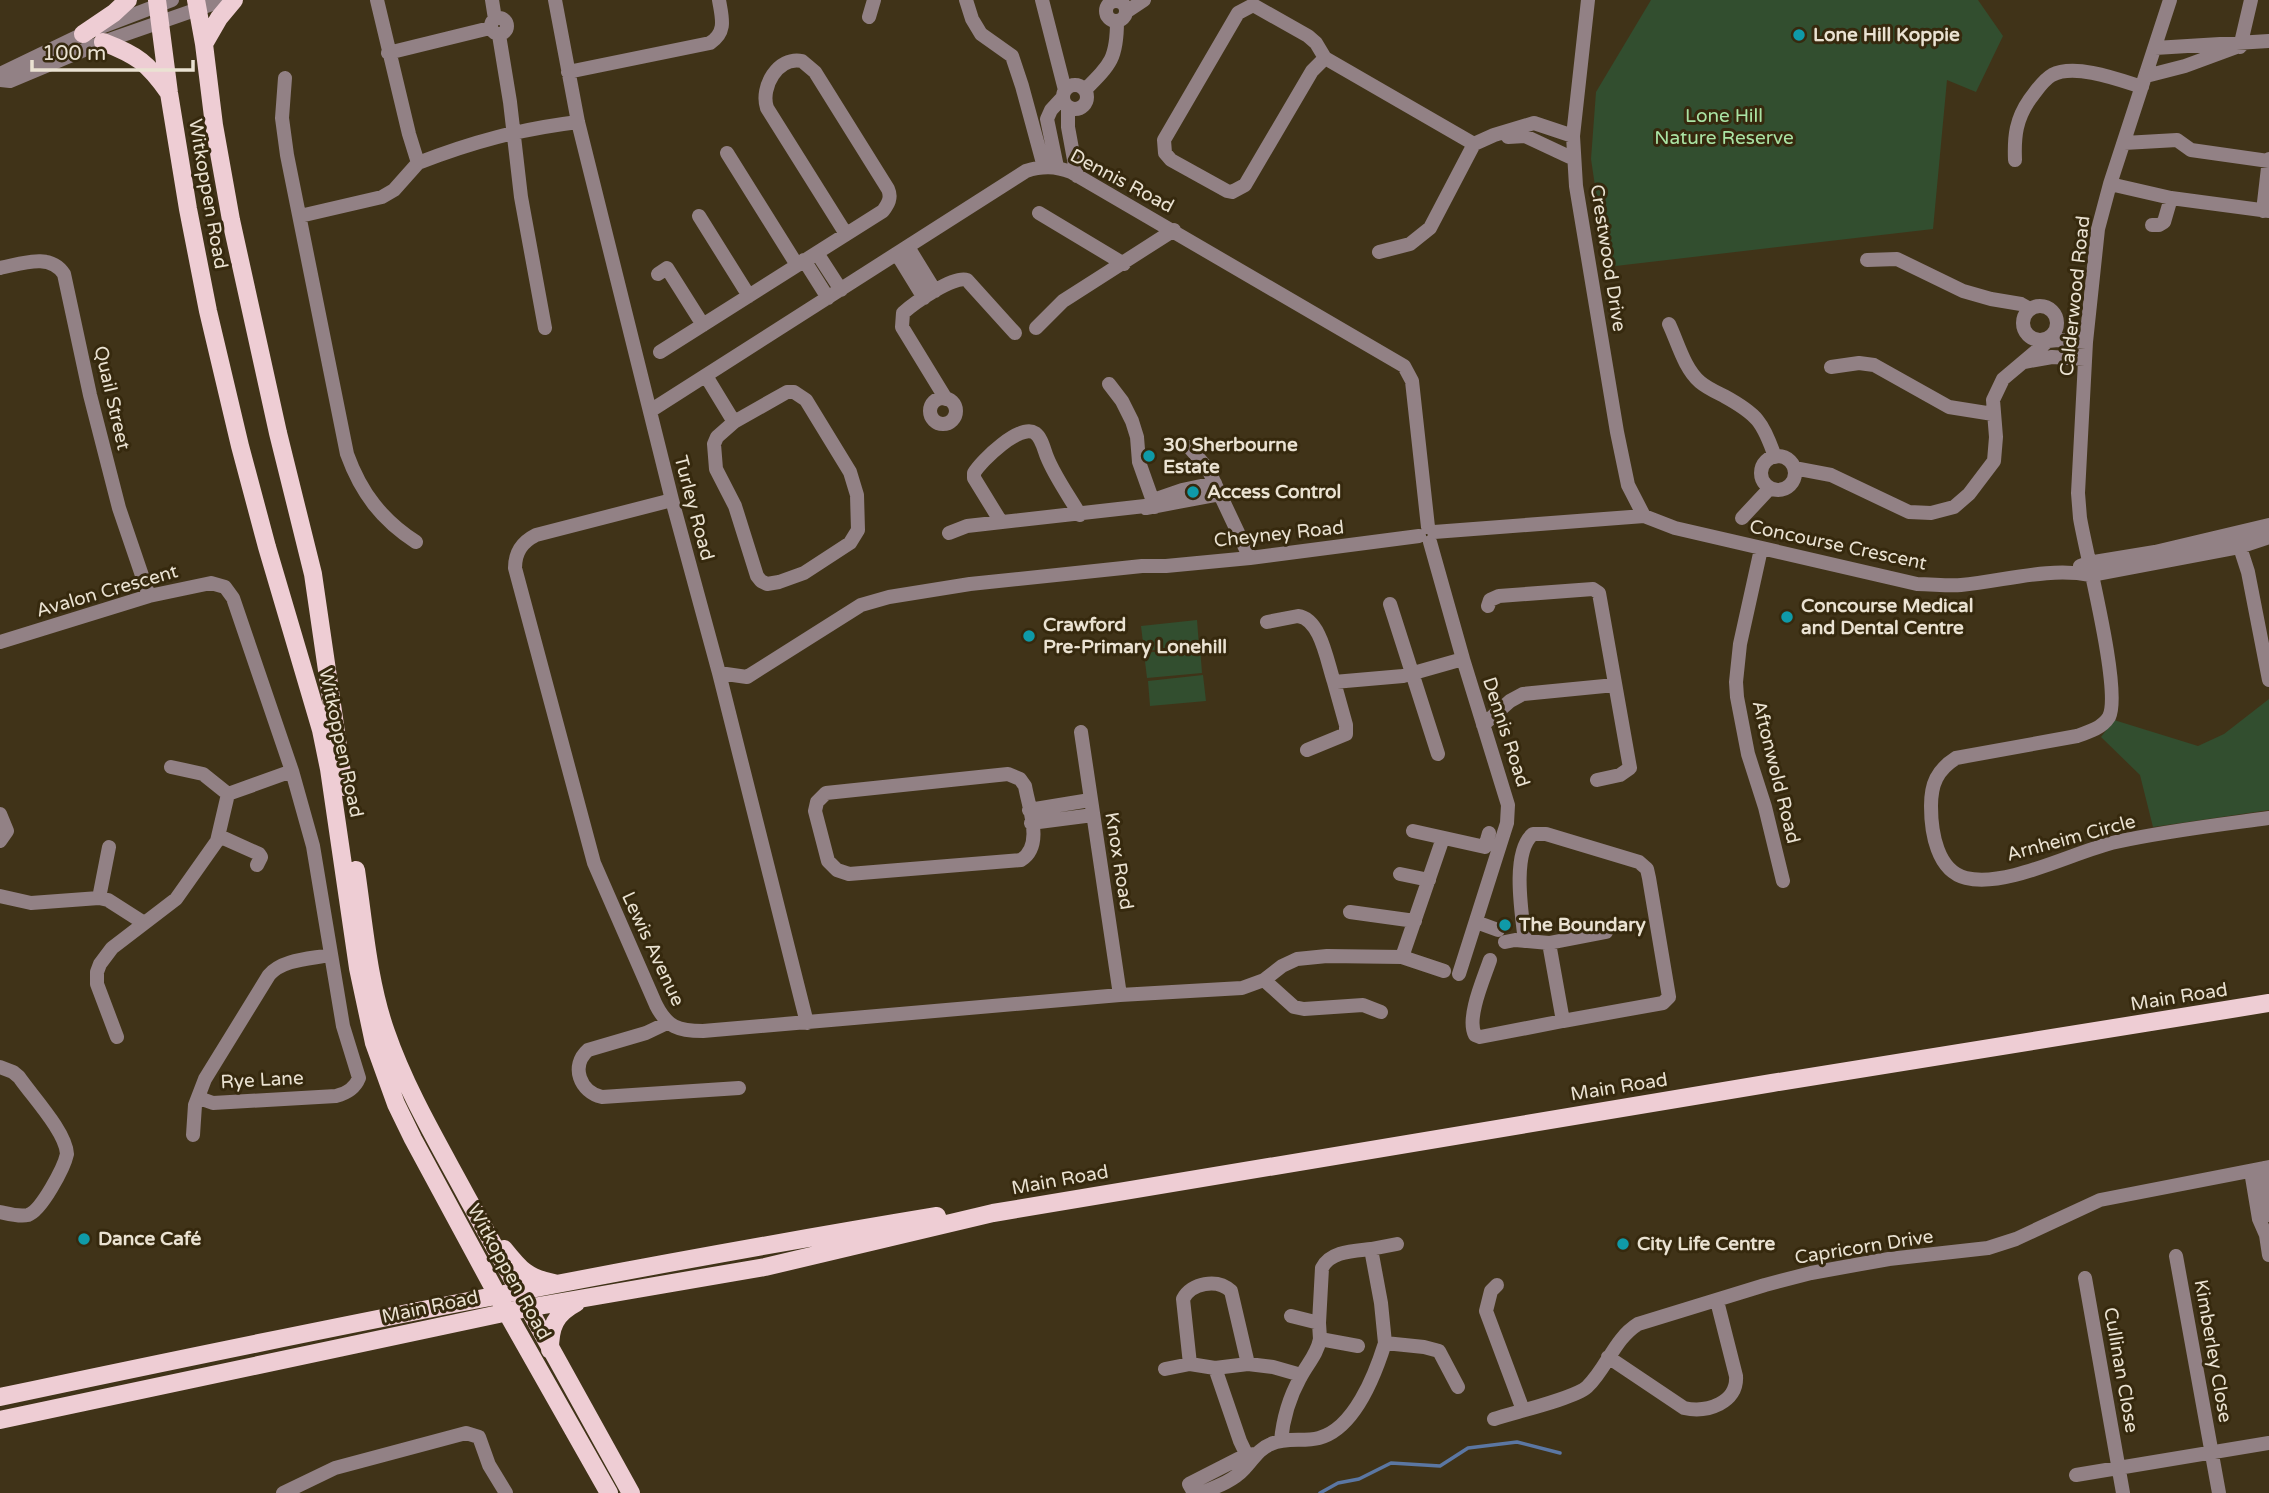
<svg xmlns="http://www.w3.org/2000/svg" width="2269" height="1493" viewBox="0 0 2269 1493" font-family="'Varela Round',sans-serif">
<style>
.green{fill:#324e2f}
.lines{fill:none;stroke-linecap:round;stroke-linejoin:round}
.stream{stroke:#5b77a3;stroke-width:3.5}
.minor{stroke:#928185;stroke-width:14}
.major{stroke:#eecdd4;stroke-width:18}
.culture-dot{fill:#0f9aa8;stroke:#36290e;stroke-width:2.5}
.labels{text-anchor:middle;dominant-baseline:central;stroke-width:6;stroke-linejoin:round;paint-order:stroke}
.poi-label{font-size:19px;font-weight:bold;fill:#eae2d2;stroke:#36290e;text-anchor:start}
.park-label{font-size:19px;fill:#aae4a4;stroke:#36290e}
.street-label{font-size:19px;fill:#eae2d2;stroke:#36290e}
</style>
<rect width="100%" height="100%" fill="#403318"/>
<path class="green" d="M1651,0H1978L2003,36L1976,92L1947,80L1933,229L1607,267L1591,159L1596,92Z
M1197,620L1199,646L1144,651L1141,626Z
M1200,647L1202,673L1147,678L1144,653Z
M1203,675L1206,701L1150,706L1148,681Z
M2269,699V810L2153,827L2140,775L2101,737L2114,720L2198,746L2224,734Z"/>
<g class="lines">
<path class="stream" d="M1320,1493L1338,1483L1359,1479L1391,1463L1440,1466L1468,1448L1517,1442L1560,1453"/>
<path class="minor" d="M377,0L409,134L418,163C472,142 520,129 578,122
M492,0L495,19
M555,0L578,122L672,500L719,673L807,1023
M966,0L972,19L981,34L1012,56L1022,86L1044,167
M1042,0L1065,90
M1588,0L1573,136L1576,186L1617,432L1628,485L1644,516
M2170,0L2110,184L2098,229L2086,342L2078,493L2080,518C2086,554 2122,691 2109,717C2102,728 2089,732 2077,736L1956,758C1937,770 1931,784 1931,806C1931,832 1937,871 1966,878C2008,888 2075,851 2116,842C2166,831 2218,825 2269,818
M1106 11a10 10 0 1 1 20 0a10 10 0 1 1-20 0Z
M1126,12L1144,0
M869,17L874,0
M491 26a8 8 0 1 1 16 0a8 8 0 1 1-16 0Z
M499,35L510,102L521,197L545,328
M2240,47L2251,0
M2155,48L2269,41
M388,53L490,28
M1325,58L1312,71L1245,185L1232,192L1227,191L1171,160L1165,153L1164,140L1238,13L1253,5L1308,36L1316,43L1325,58L1474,144L1430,228L1410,244L1379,252
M568,72L710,43C727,32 722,18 719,0
M0,74L83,34L172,0
M2146,76L2185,66L2242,45
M285,78L282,118L287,155L347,454C361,493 382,520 416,542
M0,80L10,81L103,42L224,0
M1063 97a12 12 0 1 1 24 0a12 12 0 1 1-24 0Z
M1085,90C1111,64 1117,58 1117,21
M1068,107V127L1077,176
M1508,137L1525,136L1574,159
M2124,143L2177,140L2191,150L2269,161
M1474,144L1494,135L1534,123L1573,136
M727,153L797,265
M2015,160C2014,136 2016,119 2030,99C2037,90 2043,80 2052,75C2075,63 2120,80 2142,87
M1057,167L1047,119L1051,110L1063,97
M2110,184L2171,198L2269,211
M2263,211L2269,159
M1039,213L1124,264
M300,216L382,197L394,190L418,163
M699,216L749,296
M2152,225H2159L2164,222L2171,198
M908,247L935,291
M817,253L841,290
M897,254L924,298
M804,260L828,298
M1867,260L1897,259L1963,291L1991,299L2021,304L2030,309
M0,268C21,264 50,252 64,274L90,395L119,508L149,596
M658,274L667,268L703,325
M2023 323a17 17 0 1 1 34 0a17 17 0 1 1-34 0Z
M1669,324C1678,343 1684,368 1700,382C1707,388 1716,392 1724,396C1757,414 1763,422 1775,457
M1036,328L1063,301L1174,230
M660,352L883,211C888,204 892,198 888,189L815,72L802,61C778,56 760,87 767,108L846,234
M2024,362L2052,357L2085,359
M1831,367L1859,363L1874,365L1949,407L1993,414
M706,376L734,422
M1109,384L1122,401L1132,421L1137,437L1139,462L1155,507
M787,392H794L806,400L850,472L857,495L858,530L850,543L804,573L779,582L767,584L761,581L757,576L735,506L716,469L714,444L717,437L734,422Z
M930 411a13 13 0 1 1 26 0a13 13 0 1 1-26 0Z
M946,399L902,327L903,313C914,303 954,275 967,280L1015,333
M650,411L1026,171C1042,166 1055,166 1071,172L1404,366L1412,381L1428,527
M1189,447L1208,469L1250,558
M1761 473a17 17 0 1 1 34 0a17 17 0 1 1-34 0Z
M1794,468L1831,475L1909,512L1931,513L1954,507L1969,494L1994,461L1996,437L1993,400L2003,379L2048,341L2058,340L2086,342
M672,500L536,535C522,542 515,552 515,568L594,863L656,1005C667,1027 678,1031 703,1031L1120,995L1242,988L1264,980L1282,966L1297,959L1327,956L1402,957L1443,838
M1153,500L1182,490L1215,483
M1742,518L1770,488
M1001,522L974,478V473C981,461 1020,423 1035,433C1042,438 1044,450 1047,457C1055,477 1069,496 1080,515
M1434,532L1644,516L1675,528L1917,584C1932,584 1947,586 1961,585C2005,581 2047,567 2091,575L2239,547L2269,537
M949,533L967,526L1145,506L1146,508L1220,494
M2237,538L2248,572L2269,680
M1430,542L1463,659L1508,805L1507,823L1459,974
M1761,549L1740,644L1736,682L1737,697L1748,754L1765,807L1783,881
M2080,566L2088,563L2155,552L2269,525
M1390,604L1438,754
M1488,606L1490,600L1499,596L1593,589L1599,593L1630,768L1620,775L1597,780
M1267,622L1298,616C1321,619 1327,662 1334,682L1403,676L1463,659
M0,642L149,596L211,583L225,587L233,598L292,771L313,846L343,1026L359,1078C355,1088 348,1093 336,1096L213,1103L199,1098
M719,673L747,677L861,605L889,597L970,584L1142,566H1166L1250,558L1419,536
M1483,725L1510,701L1523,694L1615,685
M1081,732L1120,995
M1307,750L1346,734V725L1334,682
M171,767L203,774L228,794
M1008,774L1020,779L1025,786C1029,809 1044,846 1021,860L849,874L837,870L828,861L815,811L817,802L826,793Z
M228,794L292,771
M1029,810L1090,800
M0,814L7,831L0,841
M1031,823L1093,815
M1413,831L1485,847L1489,833
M219,836L259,854L261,857L257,865
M1400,874L1429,880
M0,896L31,903L99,898L108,900L144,923
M99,898L109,847
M1350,912L1415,921
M1476,922L1498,930
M1525,941C1522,915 1511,852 1533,834H1546L1639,862L1647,869L1649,878L1669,997L1663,1003L1563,1021L1549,943
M1505,942L1515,940L1549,943L1606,932
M1402,957L1444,971
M1490,960C1484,978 1466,1018 1475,1035L1480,1037L1563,1021
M1264,980L1294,1007L1304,1009L1363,1005L1381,1012
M667,1023L646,1033L588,1050C570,1066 580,1092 602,1097L739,1088
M117,1037L97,984V972L100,964L112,948L176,899L217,841L228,794
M0,1067L13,1072L19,1077C32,1096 66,1132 67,1154C64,1168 41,1211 28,1215C19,1217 9,1214 0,1212
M193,1135L195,1105L205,1079L269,975C283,959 310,959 330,955
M2264,1168L2269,1215
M2251,1171L2259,1219L2266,1235L2269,1255
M2176,1256L2219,1493
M2085,1278L2123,1493
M1497,1285L1491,1291L1486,1311L1523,1410
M1291,1316L1319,1323
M1385,1343L1381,1303L1371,1249L1397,1244
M1358,1346L1320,1339L1319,1323L1322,1268C1330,1251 1354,1251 1371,1249
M1608,1357L1684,1408C1707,1413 1738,1403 1736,1376L1717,1301
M1190,1364L1215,1368L1248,1364
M1215,1368L1240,1441L1250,1462
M1165,1369L1190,1364L1183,1299C1191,1283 1217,1278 1231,1291L1248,1364L1273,1367L1301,1375
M1494,1419C1515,1412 1573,1399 1587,1387C1607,1368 1614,1339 1638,1324L1765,1285L1811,1273L1889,1259L1988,1248L2016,1239L2100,1200L2269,1167
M1281,1441C1283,1419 1289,1398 1300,1378C1307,1364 1317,1355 1320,1339
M2076,1475L2269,1443
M283,1493L335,1468L466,1433L479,1437L489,1465L506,1493
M1194,1493L1189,1484L1238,1459L1254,1454
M1201,1493C1216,1487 1233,1481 1244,1469C1253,1460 1258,1449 1271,1444C1285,1437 1304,1442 1319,1438C1354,1429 1375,1375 1385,1343L1424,1347L1439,1351L1458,1387"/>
<path class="major" d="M157,0L169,93L188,209L208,311L240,446L267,547L321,730L329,769L358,968L374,1043L396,1104L413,1139L507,1313L609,1493
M196,0L204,44L214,125L231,220L278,433L313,574L344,787
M83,34L114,13L128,0
M103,42C137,55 148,63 169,93
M204,44L219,18L234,0
M356,870C364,924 368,981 386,1032C406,1090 439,1145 468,1199C522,1298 577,1395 631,1493
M504,1249C520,1269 527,1278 554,1283
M550,1350C550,1327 555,1314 576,1303
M0,1397C311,1331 623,1268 937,1216
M0,1420L527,1308L765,1267L993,1213L1772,1083L2269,1003"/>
</g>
<g class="culture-dot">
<circle cx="1799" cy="35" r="7"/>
<circle cx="1149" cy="456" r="7"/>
<circle cx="1193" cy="492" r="7"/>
<circle cx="1787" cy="617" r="7"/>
<circle cx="1029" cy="636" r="7"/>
<circle cx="1505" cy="925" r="7"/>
<circle cx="84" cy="1239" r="7"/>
<circle cx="1623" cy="1244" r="7"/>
</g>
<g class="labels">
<g class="poi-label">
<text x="1813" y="35">Lone Hill Koppie</text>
<text x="1163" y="445">30 Sherbourne<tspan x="1163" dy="22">Estate</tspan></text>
<text x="1207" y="492">Access Control</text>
<text x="1801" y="606">Concourse Medical<tspan x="1801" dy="22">and Dental Centre</tspan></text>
<text x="1043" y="625">Crawford<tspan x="1043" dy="22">Pre-Primary Lonehill</tspan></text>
<text x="1519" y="925">The Boundary</text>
<text x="98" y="1239">Dance Café</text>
<text x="1637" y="1244">City Life Centre</text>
</g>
<g class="park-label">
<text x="1724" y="116">Lone Hill<tspan x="1724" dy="22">Nature Reserve</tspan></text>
</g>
<g class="street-label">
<text transform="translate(1122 181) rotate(28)">Dennis Road</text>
<text transform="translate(208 194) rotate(80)">Witkoppen Road</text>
<text transform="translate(1608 258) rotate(81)">Crestwood Drive</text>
<text transform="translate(2075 296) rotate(-84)">Calderwood Road</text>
<text transform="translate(112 398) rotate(77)">Quail Street</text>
<text transform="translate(694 508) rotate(75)">Turley Road</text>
<text transform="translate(1279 534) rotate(-6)">Cheyney Road</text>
<text transform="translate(1838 545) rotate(12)">Concourse Crescent</text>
<text transform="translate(107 591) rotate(-16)">Avalon Crescent</text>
<text transform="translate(1506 732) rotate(72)">Dennis Road</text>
<text transform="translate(341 743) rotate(78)">Witkoppen Road</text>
<text transform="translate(1776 772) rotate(76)">Aftonwold Road</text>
<text transform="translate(2071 838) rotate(-15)">Arnheim Circle</text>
<text transform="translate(1119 861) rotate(81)">Knox Road</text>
<text transform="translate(653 949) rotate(65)">Lewis Avenue</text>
<text transform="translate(2179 997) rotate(-9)">Main Road</text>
<text transform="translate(262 1080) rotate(-3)">Rye Lane</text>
<text transform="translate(1619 1087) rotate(-9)">Main Road</text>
<text transform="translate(1060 1180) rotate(-10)">Main Road</text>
<text transform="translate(1864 1247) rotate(-9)">Capricorn Drive</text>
<text transform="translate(509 1272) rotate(61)">Witkoppen Road</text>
<text transform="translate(430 1307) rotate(-12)">Main Road</text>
<text transform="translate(2213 1351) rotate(80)">Kimberley Close</text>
<text transform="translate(2121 1370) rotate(80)">Cullinan Close</text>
</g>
</g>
<path d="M32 60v10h161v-10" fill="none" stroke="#eae2d2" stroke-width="3.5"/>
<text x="42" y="60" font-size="21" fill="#eae2d2" stroke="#36290e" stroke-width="5" paint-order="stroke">100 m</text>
</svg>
